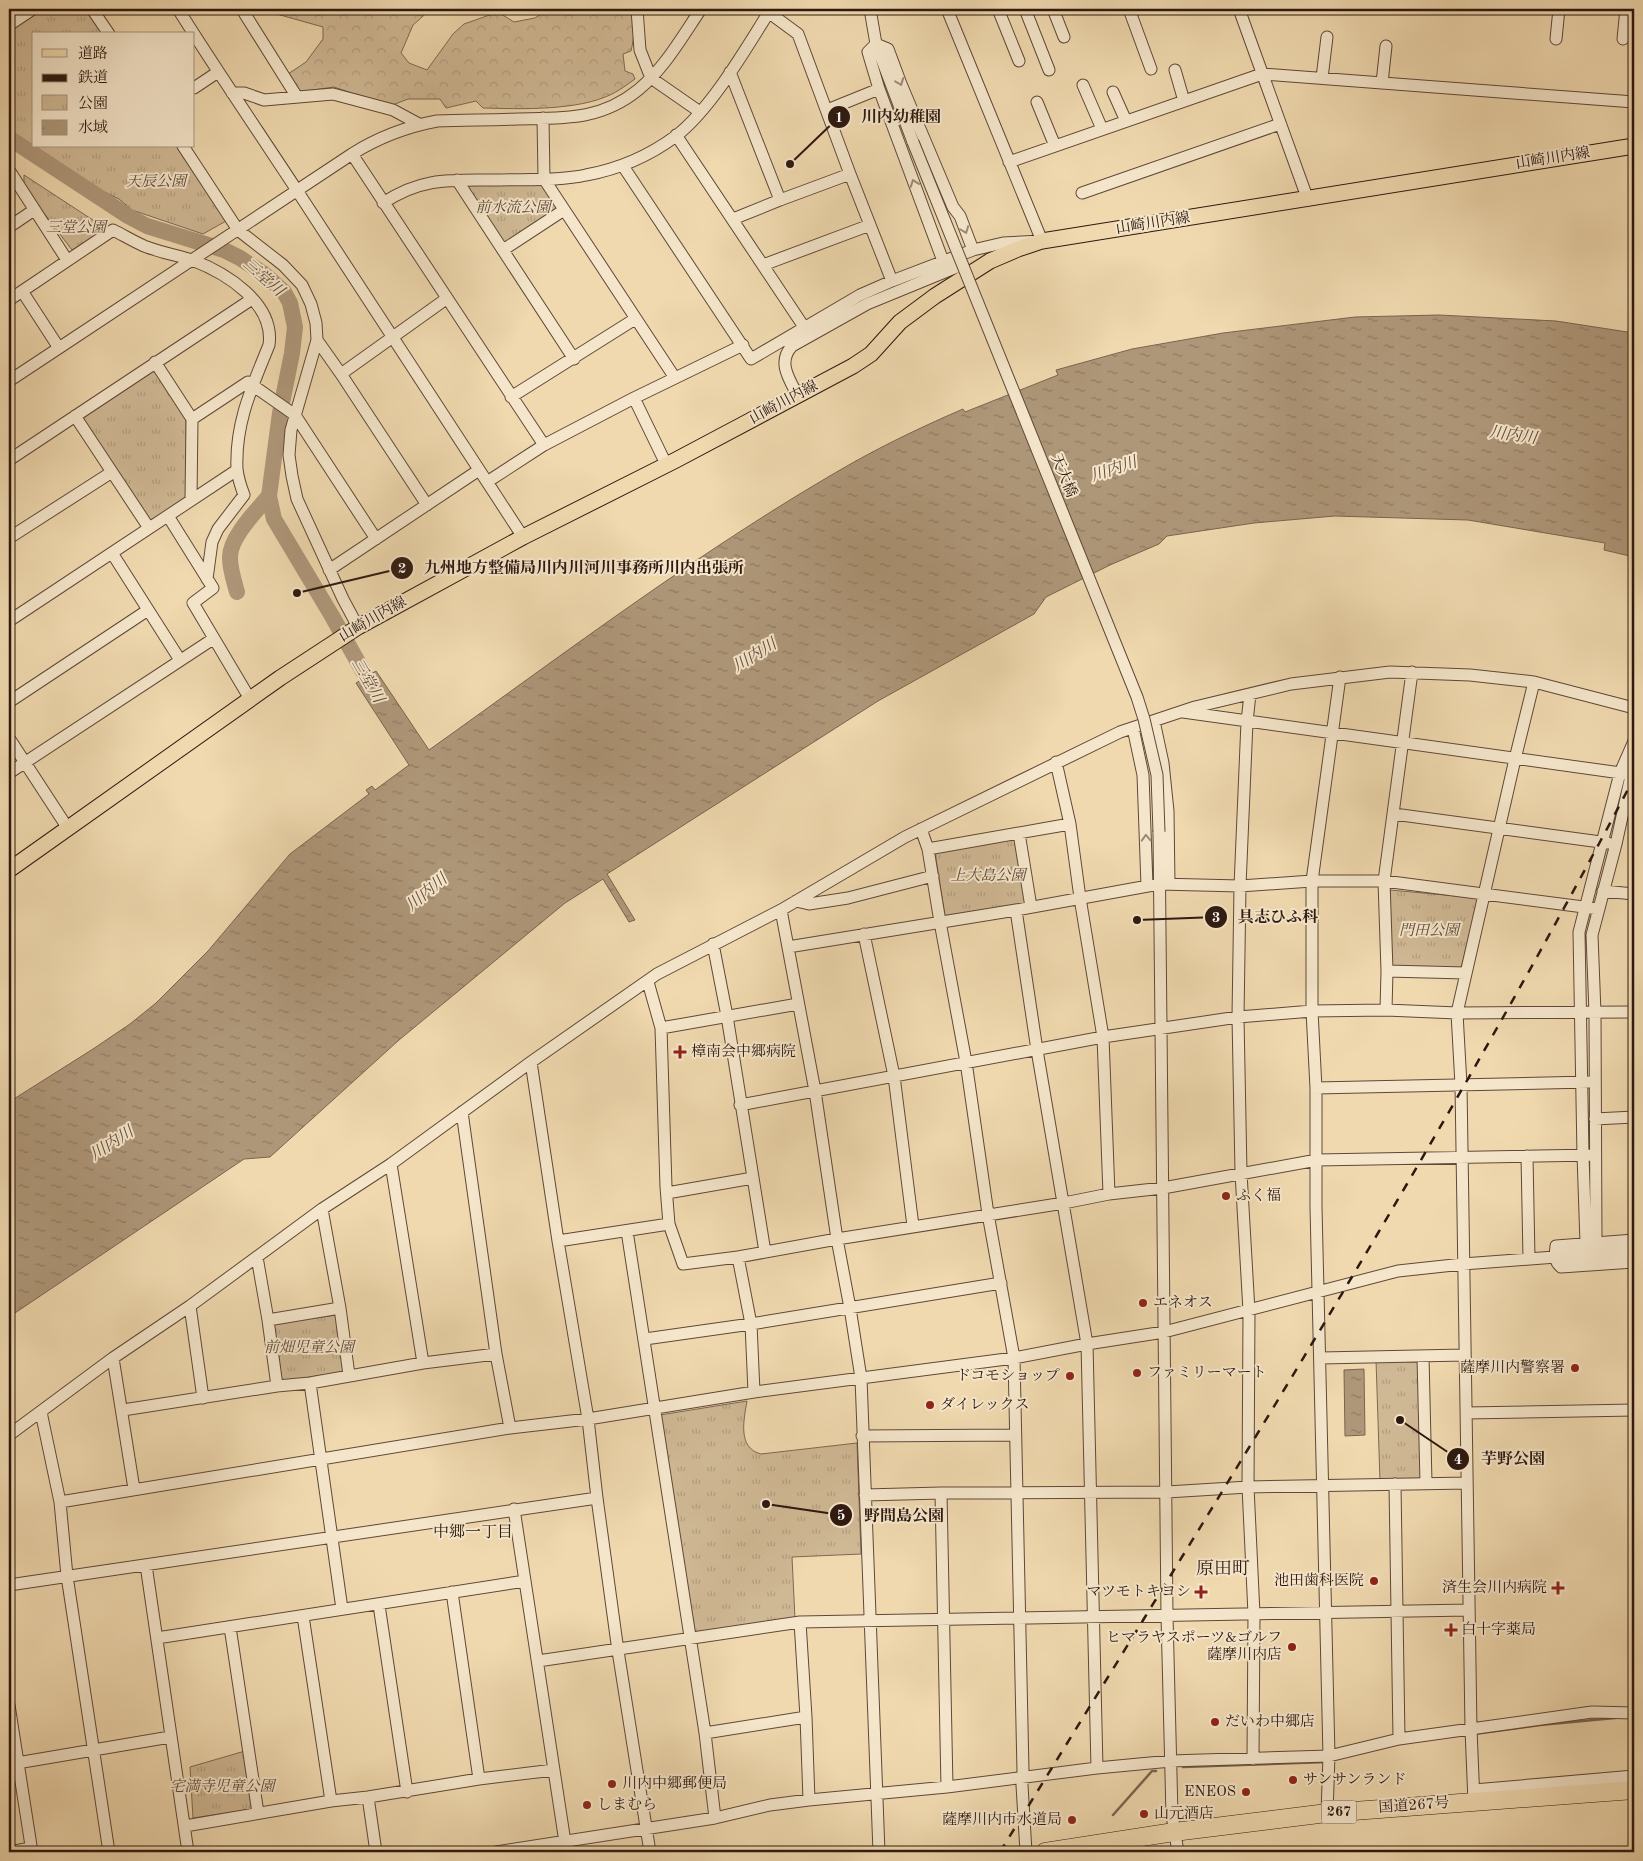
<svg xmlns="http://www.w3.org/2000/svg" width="1643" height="1861" viewBox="0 0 1643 1861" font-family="'Old Standard TT','Noto Serif JP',serif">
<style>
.forest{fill:url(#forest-crowns);stroke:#7e6852}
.park{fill:url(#park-tufts);stroke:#7e6852}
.water{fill:url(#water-ripples);stroke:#7a644f}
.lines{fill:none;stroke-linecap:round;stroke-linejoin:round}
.stream{stroke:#7a644f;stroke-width:2.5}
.river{stroke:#ae9779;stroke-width:16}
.minor-casing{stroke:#5e4838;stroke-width:13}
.major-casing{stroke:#2d1810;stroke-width:17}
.highway-casing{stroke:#2d1810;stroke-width:19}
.minor{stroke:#f5e6cb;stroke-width:11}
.major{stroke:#f0d9af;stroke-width:15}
.highway{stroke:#f0d9af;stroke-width:18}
.rail{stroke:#2d1810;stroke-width:2.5;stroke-dasharray:9 9;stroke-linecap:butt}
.minor-bridge-casing{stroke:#5e4838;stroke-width:13;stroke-linecap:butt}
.minor-bridge{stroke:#f5e6cb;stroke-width:11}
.oneway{stroke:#9b8977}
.poi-dot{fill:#8f2418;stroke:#f5e6cb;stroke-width:2}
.labels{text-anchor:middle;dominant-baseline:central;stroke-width:4;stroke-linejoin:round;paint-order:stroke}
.shield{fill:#f5e6cb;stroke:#695648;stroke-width:1}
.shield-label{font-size:14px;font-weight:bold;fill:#2d1810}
.street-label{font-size:15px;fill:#2d1810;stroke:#f5e6cb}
.park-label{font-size:15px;font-style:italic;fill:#5e4838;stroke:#f5e6cb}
.poi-label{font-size:15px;fill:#2d1810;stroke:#f5e6cb;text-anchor:start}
.water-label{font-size:16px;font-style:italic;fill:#614b3a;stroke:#f5e6cb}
.neighbourhood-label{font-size:16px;fill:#2d1810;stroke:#f5e6cb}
.quarter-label{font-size:18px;fill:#2d1810;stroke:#f5e6cb}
.leader{fill:none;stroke:#2d1810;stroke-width:2}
.callout-dot{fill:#2d1810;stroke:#f5e6cb;stroke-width:2}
.mark-label{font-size:15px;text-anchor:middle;font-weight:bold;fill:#fff}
.callout-label{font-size:16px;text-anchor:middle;font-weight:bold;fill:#2d1810;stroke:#f5e6cb;stroke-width:4;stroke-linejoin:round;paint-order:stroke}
</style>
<defs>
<pattern id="forest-crowns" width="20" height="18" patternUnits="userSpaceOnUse" patternTransform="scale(1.25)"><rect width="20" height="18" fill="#cfb894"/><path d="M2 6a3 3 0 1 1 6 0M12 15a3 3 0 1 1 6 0" fill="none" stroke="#b29d7f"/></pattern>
<pattern id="park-tufts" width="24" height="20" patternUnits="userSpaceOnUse" patternTransform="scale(1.25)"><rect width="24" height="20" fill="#cfb894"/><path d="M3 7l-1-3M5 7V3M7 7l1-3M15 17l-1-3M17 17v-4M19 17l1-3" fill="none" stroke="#b29d7f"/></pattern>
<pattern id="water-ripples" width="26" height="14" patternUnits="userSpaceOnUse" patternTransform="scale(1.25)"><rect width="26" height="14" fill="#ae9779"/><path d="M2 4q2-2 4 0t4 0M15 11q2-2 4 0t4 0" fill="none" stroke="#8e7a62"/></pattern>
</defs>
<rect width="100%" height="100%" fill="#f0d9af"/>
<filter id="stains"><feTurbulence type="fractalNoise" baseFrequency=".004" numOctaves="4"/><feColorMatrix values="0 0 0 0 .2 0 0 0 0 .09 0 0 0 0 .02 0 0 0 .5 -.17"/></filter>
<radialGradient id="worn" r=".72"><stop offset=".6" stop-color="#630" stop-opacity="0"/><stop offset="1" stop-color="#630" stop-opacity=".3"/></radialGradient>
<path class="forest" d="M270,9H431L413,25L401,53L409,63L427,70L453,34L464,24L498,12L514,22L535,18L549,9H631C636,20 634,39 631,51L623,54L625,71L633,74L635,79C628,84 620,90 612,94C578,111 521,109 483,108L476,101L446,108L440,99H408L390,106L334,87L299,92L288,74L306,62L323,39V27L273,13Z"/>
<path class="park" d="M42,9H87L103,34H34V146L9,130V31Z
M35,146H176L226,221L203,234L132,210L119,199L96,188Z
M24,175L102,226L101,232L72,250L24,187Z
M469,183L543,184L557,206L556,212L506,243L502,242L467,188Z
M152,369L157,371L186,417L187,495L185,501L150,523L82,419L83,415Z
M1016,838L1027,903L945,916L935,853Z
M1390,890L1478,898L1461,969L1391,968Z
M337,1315L344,1372L282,1381L274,1323Z
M1417,1359L1421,1363L1423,1477L1420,1480L1380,1481L1376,1360Z
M747,1401C744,1419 737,1448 761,1454L857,1443L861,1554L792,1557L795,1619L695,1634L692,1632L660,1415Z
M245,1751L253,1809L193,1818L190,1767Z"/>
<path class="water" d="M1439,315L1556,321L1634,333V557L1604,550L1605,543L1468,520L1335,516L1254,523L1167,536L1159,544L1110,565L1046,597L1034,614L878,701L607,874L635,920L629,922L603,879L565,903L399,1040L270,1157L244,1159L9,1317V1102L93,1049L130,1024L156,1003L208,951L290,854L369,794L366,790L372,786L375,790L409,765L356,683L376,671L429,750C568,651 706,546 854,462C890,442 926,425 963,409L965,412L1058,375L1056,370L1132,349L1223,333L1355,317Z
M1364,1369L1365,1435L1345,1436L1344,1370Z"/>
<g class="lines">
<path class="stream" d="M1474,1734L1540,1725L1615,1718
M1183,1767L1326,1762
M1113,1815L1152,1771H1156"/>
<path class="river" d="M9,138L128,216L147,226L224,250L240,258L264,274L284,292L290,303L295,327L292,353L280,413L269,496L274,519L332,616L377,696
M237,592C234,581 230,569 230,558C229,538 257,510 269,496"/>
<g class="minor-casing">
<path id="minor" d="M9,9L16,20
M92,9L109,34
M178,9C217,71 258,131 298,192C373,307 448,422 523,537
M244,9L243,11L297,97
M637,9L640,50L651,78L700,112
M764,9L798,34L850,174L892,281
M870,9L876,44L913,142
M947,9L1042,241L1003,243L973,250
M998,9L1019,61
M1025,9L1049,70
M1053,9L1064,37
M1129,9L1151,69
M1239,9L1308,200
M9,25L33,9
M1556,39L1559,9
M1623,39L1626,9
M876,44L868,52L879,89L943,261
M1175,70L1184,101
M730,72L780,200
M1322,78L1327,37
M1382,83L1386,46
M1083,85L1102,129
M194,88L218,72
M1113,92L1126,121
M232,93H244L264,100L333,94L393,110L419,124
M1037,102L1055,146
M827,110L879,89
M543,118L544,179L675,378
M676,135L804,327
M183,146L238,230L283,265L302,285L311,304L316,323L317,340L291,430L289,455L292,476L297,499L343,599L358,627
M352,154L544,445
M1009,162L1262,74L1634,102
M623,166L751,359L860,295L892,281L973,250L960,216L953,207L901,84L888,49L876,44
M9,170L67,260
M457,180L574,359
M1082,193L1280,124
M383,203C422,177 451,180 496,180C524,179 560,181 586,175C619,169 649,156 676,136C711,109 745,50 769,12
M733,219L780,200L850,174
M9,227L34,210
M503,250L564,210
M763,265L870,225
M22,291L59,348
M9,300L113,230C123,235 133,241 144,246C159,252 176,255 192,260C226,273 275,303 269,345C252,387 235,423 237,469C238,478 241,487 244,495L218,529L212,542L207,579
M317,340L341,374L427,505
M155,362L192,419L191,500
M341,374L446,299
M9,381L352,154C379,137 405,127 437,121C464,120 490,120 517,119C562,118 600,121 638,90C664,69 682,37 701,9
M798,396C789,379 777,362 792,346L867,304L962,265
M511,397L635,319
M634,398L666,464
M75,416L149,528
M192,419L248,382L295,415L376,539
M9,460L252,299
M487,482L544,445L634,398L743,345
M168,516L213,588L193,603L250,699
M9,538L112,472
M112,553L180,660
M329,570L479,470
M9,621L237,470
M1250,694L1247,722L1240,886L1238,1017L1241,1173L1249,1311L1248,1487L1254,1614L1253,1759
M9,702L148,610
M1183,712L1628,774
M1154,721L1163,763L1168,811L1169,884
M1133,728L1143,775L1147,886
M9,738L67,827
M1056,762L1070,824L1080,898L1103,1037L1109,1194
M9,773L213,639
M1394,814L1608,843
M921,829L928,849L940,922L966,1062L988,1214L1014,1358L1023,1771L1022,1785L1026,1852
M1159,832L1167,1616L1172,1815L1178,1852
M1019,833L1031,907
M928,849L1070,824
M1603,891L1634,894
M796,901L809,904L848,898L933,876
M781,910L815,1091L837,1239L850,1308L861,1378L879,1852
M1016,910L1037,1050L1087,1344L1097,1768
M864,934L894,1076L913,1226
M713,944L727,1016L765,1252
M788,947L1016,910L1159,884L1240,886L1312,881H1384L1599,909
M1387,971L1466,973
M648,982L661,1028L666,1187L669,1224L683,1264L738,1257L837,1239L1064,1203L1109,1194L1163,1188L1317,1160L1595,1155
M1386,1010L1387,971L1384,881L1412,672
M661,1028L798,1004
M531,1062L558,1241L588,1419L597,1498L618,1651L650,1852
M1316,1088L1589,1082
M740,1105L1103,1037L1238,1017L1312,1011L1386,1010L1457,1013L1634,1012
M462,1112L496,1354L510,1428
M1595,1119L1634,1117
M1527,1156L1529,1259
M391,1164L423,1363
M667,1193L753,1178
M322,1209L340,1308L349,1375
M627,1231L705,1733L715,1818
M1634,1240L1556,1246C1555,1255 1554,1261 1561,1267L1634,1262
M558,1241L669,1224
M1586,1243L1583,1155L1579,932L1620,773L1634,741
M1596,1243L1595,1013L1592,935L1616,844L1634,762
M257,1257L268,1320L277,1386
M738,1257L751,1324L754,1392
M190,1306L203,1398
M268,1320L340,1308
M645,1339L751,1324L1001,1283
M1423,1356L1426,1483
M113,1358L134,1489
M1321,1358L1464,1355
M310,1383L342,1609
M123,1410L277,1386L310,1383L423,1363L496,1354
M41,1412L60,1502L67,1576L109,1852
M1466,1413L1634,1410
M9,1435L113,1358L190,1306L322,1209L391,1164L531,1062L657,974L781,910L905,837L1120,732L1195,707L1291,684L1390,672L1470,675L1534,682L1634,708
M862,1436L1015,1435
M1395,1484L1399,1739
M941,1493L947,1787
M865,1495L941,1493L1167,1492L1248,1487L1467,1483
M60,1502L510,1428L588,1419L754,1392L1014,1358L1087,1344L1164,1332L1398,1271L1463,1264L1634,1251
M514,1509L565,1842
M146,1565L188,1852
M9,1585L597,1498
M452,1592L479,1779
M379,1605L407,1792
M303,1616L331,1801
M800,1622L806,1717L809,1800
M230,1627L258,1813
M157,1638L525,1581
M538,1661L800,1622L1469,1610
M9,1705L32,1852
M705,1733L806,1717
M17,1763L170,1737
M1474,1790L1634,1776
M368,1797L376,1852
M1474,1802L1471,1729L1461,1085L1457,1013L1515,759L1534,682
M1327,1813L1329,1756L1316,1207V1088L1312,1011V881L1340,677
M185,1826L331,1801L368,1797L479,1779L554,1770
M9,1852L31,1848
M496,1852L715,1818L770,1805L809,1800L947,1787L1097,1768L1171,1761L1329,1756L1399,1739L1592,1712L1634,1713"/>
</g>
<g class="major-casing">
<path id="major" d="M9,870L280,678L358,627L523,537L676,460L853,366L871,354L900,322L935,296L990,261L1018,249L1042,241L1634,146"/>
</g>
<g class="highway-casing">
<path id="highway" d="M1045,1852L1174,1832L1327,1813L1634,1790"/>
</g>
<use href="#minor" class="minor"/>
<use href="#major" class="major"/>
<use href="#highway" class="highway"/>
<path class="rail" d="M1000,1852C1218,1498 1440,1146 1634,778"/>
<g class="minor-bridge-casing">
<path id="minor-bridge" d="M913,142L1137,697L1144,719L1157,775L1159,832"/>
</g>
<use href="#minor-bridge" class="minor-bridge"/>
</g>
<defs><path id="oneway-chevron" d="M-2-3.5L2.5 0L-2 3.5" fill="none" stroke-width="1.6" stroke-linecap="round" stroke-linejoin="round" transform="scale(1.25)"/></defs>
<g class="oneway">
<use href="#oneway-chevron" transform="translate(900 82) rotate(69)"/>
<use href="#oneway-chevron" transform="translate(914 183) rotate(-110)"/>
<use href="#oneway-chevron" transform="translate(965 230) rotate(69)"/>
<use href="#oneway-chevron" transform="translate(1146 838) rotate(-92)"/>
</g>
<g class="poi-dot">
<path d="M677.5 1044.5h5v5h5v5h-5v5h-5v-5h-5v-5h5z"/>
<circle cx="1226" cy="1196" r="5"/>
<circle cx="1143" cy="1303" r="5"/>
<circle cx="1575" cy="1368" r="5"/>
<circle cx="1137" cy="1373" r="5"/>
<circle cx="1070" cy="1376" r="5"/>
<circle cx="930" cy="1405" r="5"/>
<circle cx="1374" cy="1581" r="5"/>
<path d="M1555.5 1580.5h5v5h5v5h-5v5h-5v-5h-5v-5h5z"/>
<path d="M1198.5 1584.5h5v5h5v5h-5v5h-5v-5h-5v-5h5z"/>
<path d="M1448.5 1622.5h5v5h5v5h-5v5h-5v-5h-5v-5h5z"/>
<circle cx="1292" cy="1647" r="5"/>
<circle cx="1215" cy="1722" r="5"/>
<circle cx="1293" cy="1780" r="5"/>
<circle cx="612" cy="1784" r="5"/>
<circle cx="1246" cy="1792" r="5"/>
<circle cx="587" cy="1805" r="5"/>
<circle cx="1144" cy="1814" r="5"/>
<circle cx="1072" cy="1820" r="5"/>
</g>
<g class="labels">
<rect class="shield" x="1321.5" y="1800.5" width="35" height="23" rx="4"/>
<g class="shield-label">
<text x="1339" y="1812">267</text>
</g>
<g class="street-label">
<text transform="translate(1553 159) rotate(-9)">山崎川内線</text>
<text transform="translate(1153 224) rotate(-9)">山崎川内線</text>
<text transform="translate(784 403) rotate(-28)">山崎川内線</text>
<text transform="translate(1063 476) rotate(68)">天大橋</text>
<text transform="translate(373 620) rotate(-30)">山崎川内線</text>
<text transform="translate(1414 1806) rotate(-4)">国道267号</text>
</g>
<g class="park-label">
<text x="156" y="182">天辰公園</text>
<text x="513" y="208">前水流公園</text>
<text x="76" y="228">三堂公園</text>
<text x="988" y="876">上大島公園</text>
<text x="1429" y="931">門田公園</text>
<text x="309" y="1348">前畑児童公園</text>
<text x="222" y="1787">宅満寺児童公園</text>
</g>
<g class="poi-label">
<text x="691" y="1052">樟南会中郷病院</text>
<text x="1236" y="1196">ふく福</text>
<text x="1153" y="1303">エネオス</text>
<text x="1565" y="1368" text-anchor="end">薩摩川内警察署</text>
<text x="1147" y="1373">ファミリーマート</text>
<text x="1060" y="1376" text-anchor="end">ドコモショップ</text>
<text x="940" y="1405">ダイレックス</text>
<text x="1364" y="1581" text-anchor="end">池田歯科医院</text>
<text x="1547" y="1588" text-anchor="end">済生会川内病院</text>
<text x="1191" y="1592" text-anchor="end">マツモトキヨシ</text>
<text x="1461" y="1630">白十字薬局</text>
<text x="1282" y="1638" text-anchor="end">ヒマラヤスポーツ&amp;ゴルフ<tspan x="1282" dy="17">薩摩川内店</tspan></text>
<text x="1225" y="1722">だいわ中郷店</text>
<text x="1303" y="1780">サンサンランド</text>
<text x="622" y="1784">川内中郷郵便局</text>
<text x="1236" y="1792" text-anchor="end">ENEOS</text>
<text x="597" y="1805">しまむら</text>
<text x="1154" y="1814">山元酒店</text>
<text x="1062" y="1820" text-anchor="end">薩摩川内市水道局</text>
</g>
<g class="water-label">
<text transform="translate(263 278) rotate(41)">三堂川</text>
<text transform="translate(1513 436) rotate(8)">川内川</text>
<text transform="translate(1114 470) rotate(-19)">川内川</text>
<text transform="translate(755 656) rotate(-32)">川内川</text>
<text transform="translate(367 681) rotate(60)">三堂川</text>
<text transform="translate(427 893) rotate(-40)">川内川</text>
<text transform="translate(112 1144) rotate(-33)">川内川</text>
</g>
<g class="neighbourhood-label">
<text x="473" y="1533">中郷一丁目</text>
</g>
<g class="quarter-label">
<text x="1223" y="1569">原田町</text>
</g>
</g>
<path class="leader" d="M790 164L839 117M297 593L402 568M1137 920L1216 917M1400 1420L1458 1459M766 1504L841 1515"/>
<g class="callout-dot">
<circle cx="790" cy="164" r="5"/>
<circle cx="297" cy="593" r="5"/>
<circle cx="1137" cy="920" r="5"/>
<circle cx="1400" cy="1420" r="5"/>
<circle cx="766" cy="1504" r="5"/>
<circle cx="839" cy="117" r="12"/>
<circle cx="402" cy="568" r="12"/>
<circle cx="1216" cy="917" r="12"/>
<circle cx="1458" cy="1459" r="12"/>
<circle cx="841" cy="1515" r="12"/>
</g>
<g class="mark-label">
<text x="839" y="122">1</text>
<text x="402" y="573">2</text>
<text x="1216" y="922">3</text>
<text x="1458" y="1464">4</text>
<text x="841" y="1520">5</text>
</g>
<g class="callout-label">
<text x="901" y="122">川内幼稚園</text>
<text x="584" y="573">九州地方整備局川内川河川事務所川内出張所</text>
<text x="1278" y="922">具志ひふ科</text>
<text x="1513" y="1464">芋野公園</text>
<text x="904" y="1521">野間島公園</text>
</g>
<rect width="1643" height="1861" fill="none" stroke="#f0d9af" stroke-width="30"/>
<rect x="10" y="10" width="1623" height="1841" fill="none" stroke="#2d1810" stroke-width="2.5"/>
<rect x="15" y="15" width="1613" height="1831" fill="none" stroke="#2d1810"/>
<rect x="32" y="32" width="162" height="115" fill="#f5e6cb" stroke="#a59480"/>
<rect x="42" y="49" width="25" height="8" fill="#f0d9af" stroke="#a59480"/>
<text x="78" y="58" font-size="15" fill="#2d1810">道路</text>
<rect x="42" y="74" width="25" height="8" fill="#2d1810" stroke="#a59480"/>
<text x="78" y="82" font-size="15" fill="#2d1810">鉄道</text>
<rect x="42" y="95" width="25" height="15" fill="url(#park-tufts)" stroke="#a59480"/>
<text x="78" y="108" font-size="15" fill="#2d1810">公園</text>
<rect x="42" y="120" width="25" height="15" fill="url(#water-ripples)" stroke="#a59480"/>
<text x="78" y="132" font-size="15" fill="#2d1810">水域</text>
<rect width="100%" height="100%" filter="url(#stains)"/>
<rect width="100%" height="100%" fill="url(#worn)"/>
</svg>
